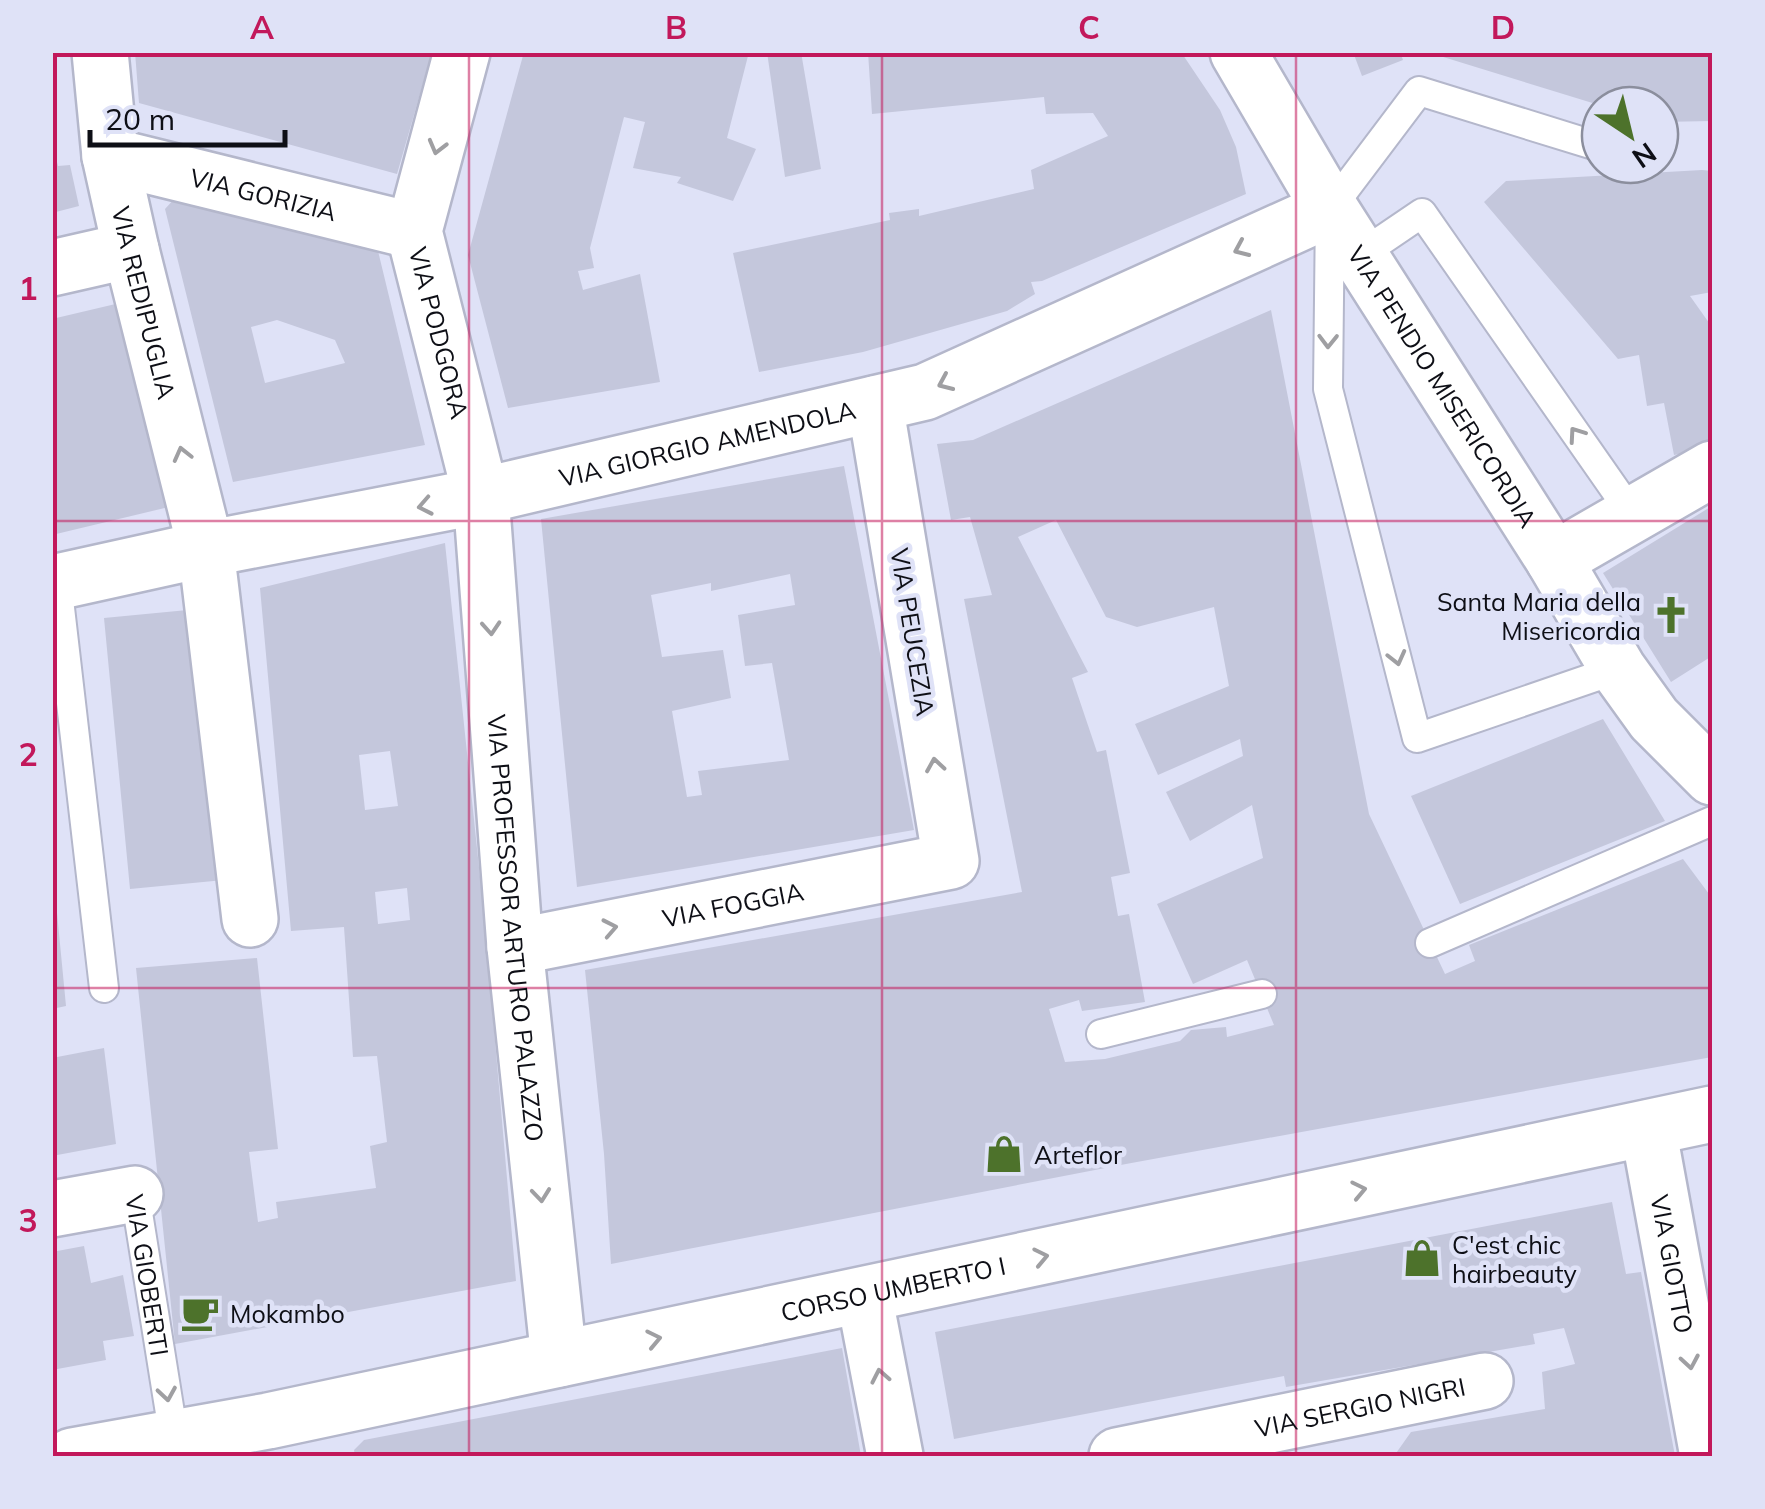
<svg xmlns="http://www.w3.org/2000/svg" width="1765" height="1509" viewBox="0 0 1765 1509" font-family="Mulish,sans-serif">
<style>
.building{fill:#c4c7dc;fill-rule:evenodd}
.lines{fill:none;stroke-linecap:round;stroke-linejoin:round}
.lane-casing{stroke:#b4b7cb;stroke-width:32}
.street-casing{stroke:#b4b7cb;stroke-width:60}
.lane{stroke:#fff;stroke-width:28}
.street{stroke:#fff;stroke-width:55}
.oneway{stroke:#9f9fa2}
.grid{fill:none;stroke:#c2185b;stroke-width:2.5;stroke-opacity:0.55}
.labels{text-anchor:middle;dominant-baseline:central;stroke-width:9;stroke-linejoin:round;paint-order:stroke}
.street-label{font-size:25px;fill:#0e0f16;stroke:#dfe2f7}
.poi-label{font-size:25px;fill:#0e0f16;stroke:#dfe2f7;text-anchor:start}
.neatline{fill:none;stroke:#c2185b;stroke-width:4}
.grid-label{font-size:32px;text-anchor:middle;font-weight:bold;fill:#c2185b}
</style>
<rect width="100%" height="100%" fill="#dfe2f7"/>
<path class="building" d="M135,52H432L397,174L139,103Z
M524,52H749L727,138L756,149L733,201L677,183L681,177L633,168L645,122L624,117L590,248L594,268L578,271L583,290L640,274L660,382L508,408L468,255Z
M767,52H801L821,169L785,177Z
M868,52H1181L1220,110L1236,147L1246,194L1042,281L1031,282L1035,294L1007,311L863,352L759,372L733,253L890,220L889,213L919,209V216L1034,189L1031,170L1108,136L1093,113L1046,114L1044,97L872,114Z
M1353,52H1400L1403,60L1362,76Z
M1427,52H1712V121L1660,122V105H1599Z
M54,150L58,166L70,165L79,206L52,213Z
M1702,170L1712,171V292L1690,296L1712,327V447L1674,455L1664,403L1647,406L1639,355L1618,359L1484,202L1506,181Z
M176,197L378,251L425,445L233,482L165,209ZM277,320L335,340L345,363L265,383L251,327Z
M124,302L173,506L52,535V319Z
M1271,310L1369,814L1445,974L1475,961L1469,945L1683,859L1712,898V1057L1126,1164L611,1264L604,1154L585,970L1022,892L964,599L992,595L970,517L951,520L937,444L973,440ZM1056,520L1106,617L1137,627L1214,607L1229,686L1135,724L1158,775L1240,739L1243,756L1166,792L1190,841L1252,805L1263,858L1157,904L1193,984L1247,960L1274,1025L1227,1037L1226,1027L1191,1030L1180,1041L1105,1059L1065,1062L1049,1009L1079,1000L1082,1011L1145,1002L1129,914L1118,916L1111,877L1130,873L1106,750L1097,752L1072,678L1088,672L1018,537Z
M844,466L914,830L577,887L541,519ZM790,574L795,605L738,615L745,666L772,663L789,760L698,771L702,795L687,797L672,711L731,698L723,650L662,657L651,595L711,583V591Z
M1712,506V656L1671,682L1603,573Z
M445,543L484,915L516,1281L175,1344L136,968L257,958L278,1149L249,1152L258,1222L278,1218L276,1202L376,1188L370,1146L387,1142L377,1056L353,1057L344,927L291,931L260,588ZM390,751L398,806L365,810L359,755ZM407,888L410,920L378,924L375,892Z
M198,609L224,880L130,889L104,618Z
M1603,719L1665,821L1460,904L1411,796Z
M52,892H55L66,1006L52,1009Z
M104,1048L116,1144L52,1156V1058Z
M1612,1202L1626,1274L1641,1272L1675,1456H1394L1411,1432L1545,1409L1542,1372L1575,1364L1564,1328L1533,1334L1535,1344L1286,1387L1284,1376L954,1439L935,1332Z
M84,1246L91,1283L123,1275L134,1336L103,1341L106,1360L52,1370V1252Z
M842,1348L861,1456H355L354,1450L364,1440Z"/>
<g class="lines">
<g class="lane-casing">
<g id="lane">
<path d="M1600,147L1419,91L1330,209L1328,389L1417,738L1618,669"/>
<path d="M1360,255L1422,213L1632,514"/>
<path d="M57,582L104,988"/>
<path d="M1430,943L1712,821"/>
<path d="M1101,1034L1262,994"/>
<path id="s1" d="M135,1194L174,1438"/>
</g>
</g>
<g class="street-casing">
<g id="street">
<path id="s2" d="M100,52L110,156L131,250L206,549L250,919"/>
<path id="s3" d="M462,52L414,231L481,496L515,947L559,1359"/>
<path id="s4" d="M1238,52L1330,209L1554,560L1618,669L1654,719L1712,777"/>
<path id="s5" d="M110,156L414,231"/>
<path d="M52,268L131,250"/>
<path d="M1554,560L1712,469"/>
<path id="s6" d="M52,583L206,549L481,496L925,392L1330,209"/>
<path id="s7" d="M515,947L951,861L875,404"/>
<path id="s8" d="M1648,1128L1708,1456"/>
<path d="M52,1209L135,1194"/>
<path d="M864,1295L895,1456"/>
<path id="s9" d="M72,1456L268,1421L1712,1114"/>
<path id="s10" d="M1117,1456L1485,1381"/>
</g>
</g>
<use href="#lane" class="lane"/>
<use href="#street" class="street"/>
</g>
<defs><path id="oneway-chevron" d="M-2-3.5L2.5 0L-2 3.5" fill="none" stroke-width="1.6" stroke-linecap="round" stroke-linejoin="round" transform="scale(2.5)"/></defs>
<g class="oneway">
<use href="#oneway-chevron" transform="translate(437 147) rotate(105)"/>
<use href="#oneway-chevron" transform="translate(1241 249) rotate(156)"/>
<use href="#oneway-chevron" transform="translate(1328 341) rotate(91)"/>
<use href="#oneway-chevron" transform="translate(945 383) rotate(156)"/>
<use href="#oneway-chevron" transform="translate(1576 434) rotate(-125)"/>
<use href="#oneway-chevron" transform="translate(182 454) rotate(-104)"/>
<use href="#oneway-chevron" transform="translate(425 506) rotate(169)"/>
<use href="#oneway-chevron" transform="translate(491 628) rotate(86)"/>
<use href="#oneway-chevron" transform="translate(1397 658) rotate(76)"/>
<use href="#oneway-chevron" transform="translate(935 765) rotate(-99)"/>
<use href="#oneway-chevron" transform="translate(610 928) rotate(-11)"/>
<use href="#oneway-chevron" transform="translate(1359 1190) rotate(-12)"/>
<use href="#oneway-chevron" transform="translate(541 1195) rotate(84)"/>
<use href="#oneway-chevron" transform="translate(1041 1257) rotate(-12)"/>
<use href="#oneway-chevron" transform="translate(654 1339) rotate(-12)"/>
<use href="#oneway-chevron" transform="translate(1690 1362) rotate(80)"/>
<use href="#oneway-chevron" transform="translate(880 1376) rotate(-101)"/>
<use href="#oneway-chevron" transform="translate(167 1394) rotate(81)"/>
</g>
<path class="grid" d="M469,52V1456M882,52V1456M1296,52V1456M52,521H1712M52,988H1712"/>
<defs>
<g id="church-bare" transform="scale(3)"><path d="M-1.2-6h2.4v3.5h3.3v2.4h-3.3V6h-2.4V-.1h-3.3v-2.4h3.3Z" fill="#4d722b" stroke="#dfe2f7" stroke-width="2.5" paint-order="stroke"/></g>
<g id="shop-bare" transform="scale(3)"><path d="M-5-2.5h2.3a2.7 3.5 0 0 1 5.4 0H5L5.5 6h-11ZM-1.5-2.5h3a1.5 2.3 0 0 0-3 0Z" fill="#4d722b" stroke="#dfe2f7" stroke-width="2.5" paint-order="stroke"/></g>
<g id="cafe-bare" transform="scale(3)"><path d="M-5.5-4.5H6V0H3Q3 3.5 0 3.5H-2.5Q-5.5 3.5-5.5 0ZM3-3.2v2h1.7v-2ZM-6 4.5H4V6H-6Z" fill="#4d722b" stroke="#dfe2f7" stroke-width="2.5" paint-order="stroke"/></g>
</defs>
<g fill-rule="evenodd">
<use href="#church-bare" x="1671" y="615"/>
<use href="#shop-bare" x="1004" y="1154"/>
<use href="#shop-bare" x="1422" y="1258"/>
<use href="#cafe-bare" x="200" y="1313"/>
</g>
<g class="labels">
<g class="street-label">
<text stroke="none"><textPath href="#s5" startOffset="158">VIA GORIZIA</textPath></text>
<text stroke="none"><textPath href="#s2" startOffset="255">VIA REDIPUGLIA</textPath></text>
<text stroke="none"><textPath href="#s3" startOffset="290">VIA PODGORA</textPath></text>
<text stroke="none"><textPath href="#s4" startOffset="392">VIA PENDIO MISERICORDIA</textPath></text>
<text stroke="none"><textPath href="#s6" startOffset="670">VIA GIORGIO AMENDOLA</textPath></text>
<text transform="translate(913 632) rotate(81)">VIA PEUCEZIA</text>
<text stroke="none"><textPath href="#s7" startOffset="222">VIA FOGGIA</textPath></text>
<text stroke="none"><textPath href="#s3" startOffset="892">VIA PROFESSOR ARTURO PALAZZO</textPath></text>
<text stroke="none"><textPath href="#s8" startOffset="138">VIA GIOTTO</textPath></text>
<text stroke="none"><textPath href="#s1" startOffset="82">VIA GIOBERTI</textPath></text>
<text stroke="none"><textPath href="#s9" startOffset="838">CORSO UMBERTO I</textPath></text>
<text stroke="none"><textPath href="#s10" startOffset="248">VIA SERGIO NIGRI</textPath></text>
</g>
<g class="poi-label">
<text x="1641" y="601" text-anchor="end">Santa Maria della<tspan x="1641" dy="29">Misericordia</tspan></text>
<text x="1034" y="1154">Arteflor</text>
<text x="1452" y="1244">C'est chic<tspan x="1452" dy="29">hairbeauty</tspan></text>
<text x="230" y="1313">Mokambo</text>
</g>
</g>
<rect width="1765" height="1509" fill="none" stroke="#dfe2f7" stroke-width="110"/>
<g transform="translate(1630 135) rotate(145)"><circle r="48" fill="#dfe2f7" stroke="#8b8e9d" stroke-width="2.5"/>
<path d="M0-8L18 38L0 25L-18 38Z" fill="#4d722b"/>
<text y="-15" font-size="28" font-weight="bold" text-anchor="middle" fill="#0e0f16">N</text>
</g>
<path d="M90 130v15h195v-15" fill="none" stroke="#0e0f16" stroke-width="5"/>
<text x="105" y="130" font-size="30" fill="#0e0f16" stroke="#dfe2f7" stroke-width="8" paint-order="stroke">20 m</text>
<rect x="55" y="55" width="1655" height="1399" class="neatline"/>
<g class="grid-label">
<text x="262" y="39">A</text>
<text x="676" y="39">B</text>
<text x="1089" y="39">C</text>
<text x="1503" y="39">D</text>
<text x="28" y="300">1</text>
<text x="28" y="766">2</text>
<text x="28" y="1232">3</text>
</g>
</svg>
